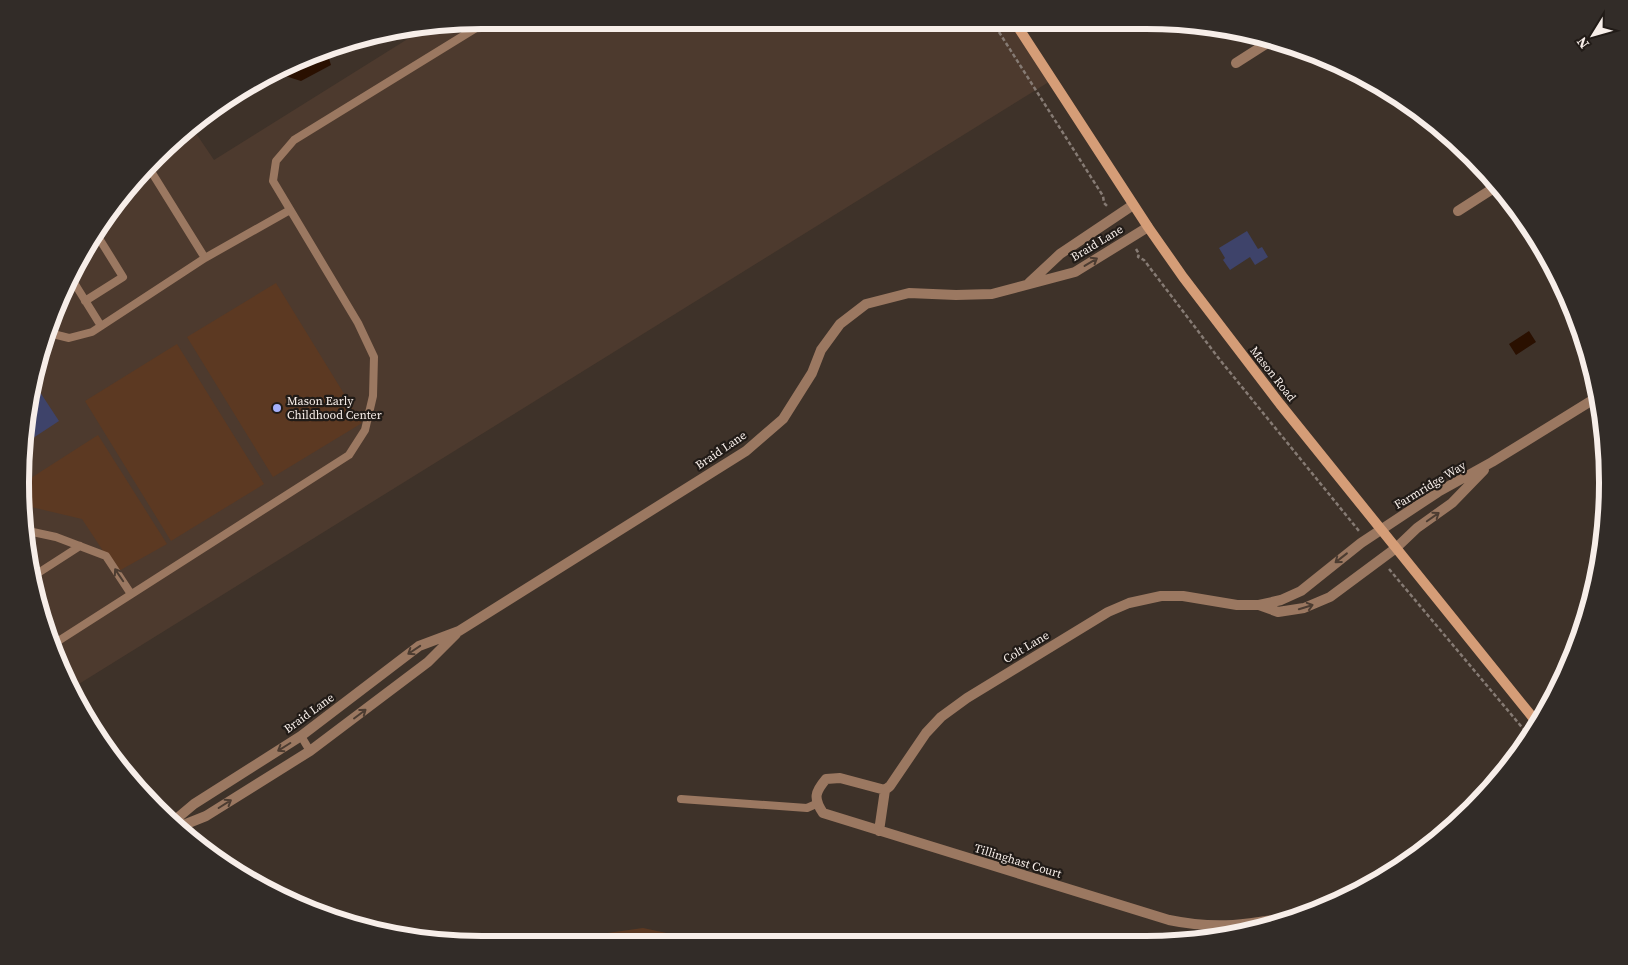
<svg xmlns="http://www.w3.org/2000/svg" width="1628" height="965" viewBox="0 0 1628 965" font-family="'Source Serif 4',serif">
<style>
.built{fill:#4d3a2e}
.green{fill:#5c3922}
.water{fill:#2a1000}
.building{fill:#3e436a}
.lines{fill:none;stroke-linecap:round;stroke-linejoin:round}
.path{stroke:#867b74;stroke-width:2.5;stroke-dasharray:4 2.5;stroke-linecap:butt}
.service{stroke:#9b7861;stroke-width:8}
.minor{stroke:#9b7861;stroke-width:10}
.secondary{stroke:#d59d77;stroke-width:10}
.oneway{stroke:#4c3c31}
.poi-dot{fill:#a5b1fc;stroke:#211b17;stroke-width:2}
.labels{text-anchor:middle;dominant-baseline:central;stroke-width:4.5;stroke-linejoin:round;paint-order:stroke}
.street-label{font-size:12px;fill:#f7eee9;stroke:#211b17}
.poi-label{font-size:12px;fill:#f7eee9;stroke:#211b17;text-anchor:start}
.rim{fill:none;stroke:#f7eee9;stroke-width:6}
</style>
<rect width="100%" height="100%" fill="#3e3229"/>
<path class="built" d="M483,20L1014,21L1052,80L74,687L44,631L20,482L44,334L115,201L191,126L214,160L422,30Z"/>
<path class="green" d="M276,283L362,423L273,477L187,337Z
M177,344L264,484L171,541L85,401Z
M98,435L167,544L117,572L82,519L27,506L23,501L20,485Z
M643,928L718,944H529Z"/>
<path class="water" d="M326,49L331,65L301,81L279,74Z
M1529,331L1536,342L1516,355L1509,344Z"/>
<path class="building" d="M1247,231L1258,249L1262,247L1268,257L1255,265L1250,257L1230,270L1223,260L1225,258L1219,248Z
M36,386L59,421L27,442Z"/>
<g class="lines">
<path class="path" d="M992,21L1103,196L1104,203L1108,207
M1136,249L1139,254L1138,257L1144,260L1220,360L1359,531
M23,501L27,506
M1389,569L1531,738"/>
<path class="service" d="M149,168L205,258
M73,281L101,326
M85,301L123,277L97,235
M48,328L57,335L69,338L92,332L205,258L290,210
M28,531L56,537L106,556L131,594
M35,575L80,546
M52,645L349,455L365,430L373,396L374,357L358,323L273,181L276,161L294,140L489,20
M301,736L310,751
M681,799L807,808L816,804"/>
<path class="minor" d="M1236,63L1272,40
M1458,211L1497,186
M1029,283L1060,254L1133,205
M1259,605L1278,612L1304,608L1330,597L1396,548L1417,528L1452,503L1484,470
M885,790L840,778L826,779C815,792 813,798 823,813L1169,920C1222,931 1256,923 1308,914
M175,820L194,804L301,736L419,646L459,631L746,451L783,419L812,373L821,350L840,324L866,304L909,293L956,295L992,294L1075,272L1148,227
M181,826L206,816L310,751L428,662L456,634
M879,831L885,790L890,786L926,733L941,717L967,698L1108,612L1129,603L1161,596H1183L1237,605H1259L1281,600L1301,591L1361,543L1438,492L1492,462L1599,396"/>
<path class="secondary" d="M1014,21L1148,227L1183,277L1280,404L1538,724"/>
</g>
<defs><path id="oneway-shaft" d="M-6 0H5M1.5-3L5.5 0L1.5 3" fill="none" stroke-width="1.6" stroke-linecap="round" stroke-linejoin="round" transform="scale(1.25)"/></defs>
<g class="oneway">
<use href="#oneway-shaft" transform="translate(1091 262) rotate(-31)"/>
<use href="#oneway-shaft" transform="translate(1433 517) rotate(-35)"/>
<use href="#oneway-shaft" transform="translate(1341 558) rotate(142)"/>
<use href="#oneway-shaft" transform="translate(119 575) rotate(-124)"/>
<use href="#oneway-shaft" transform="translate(1306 607) rotate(-17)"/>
<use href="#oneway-shaft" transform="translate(414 650) rotate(146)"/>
<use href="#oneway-shaft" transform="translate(360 714) rotate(-37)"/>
<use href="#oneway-shaft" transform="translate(284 747) rotate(148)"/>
<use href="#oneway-shaft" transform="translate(225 804) rotate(-32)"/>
</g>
<circle class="poi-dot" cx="277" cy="408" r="5"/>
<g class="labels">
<g class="street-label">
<text transform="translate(1097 243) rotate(-31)">Braid Lane</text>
<text transform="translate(1273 374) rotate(52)">Mason Road</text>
<text transform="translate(721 450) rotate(-34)">Braid Lane</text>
<text transform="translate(1430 485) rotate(-31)">Farmridge Way</text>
<text transform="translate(1026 647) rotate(-31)">Colt Lane</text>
<text transform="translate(309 713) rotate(-36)">Braid Lane</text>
<text transform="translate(1018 861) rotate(17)">Tillinghast Court</text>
</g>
<g class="poi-label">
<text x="287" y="401">Mason Early<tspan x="287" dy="14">Childhood Center</tspan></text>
</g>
</g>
<path d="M0 0H1628V965H0ZM482 29H1146A453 453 0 0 1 1599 482V483A453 453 0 0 1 1146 936H482A453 453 0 0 1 29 483V482A453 453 0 0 1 482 29Z" fill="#322c28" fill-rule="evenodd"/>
<path class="rim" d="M482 29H1146A453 453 0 0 1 1599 482V483A453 453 0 0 1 1146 936H482A453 453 0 0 1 29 483V482A453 453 0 0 1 482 29Z"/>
<g transform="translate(1593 35) rotate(233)" stroke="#211b17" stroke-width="4" paint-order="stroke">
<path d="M0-4L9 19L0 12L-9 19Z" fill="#f7eee9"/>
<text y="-8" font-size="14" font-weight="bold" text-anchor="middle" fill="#f7eee9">N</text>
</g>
</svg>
